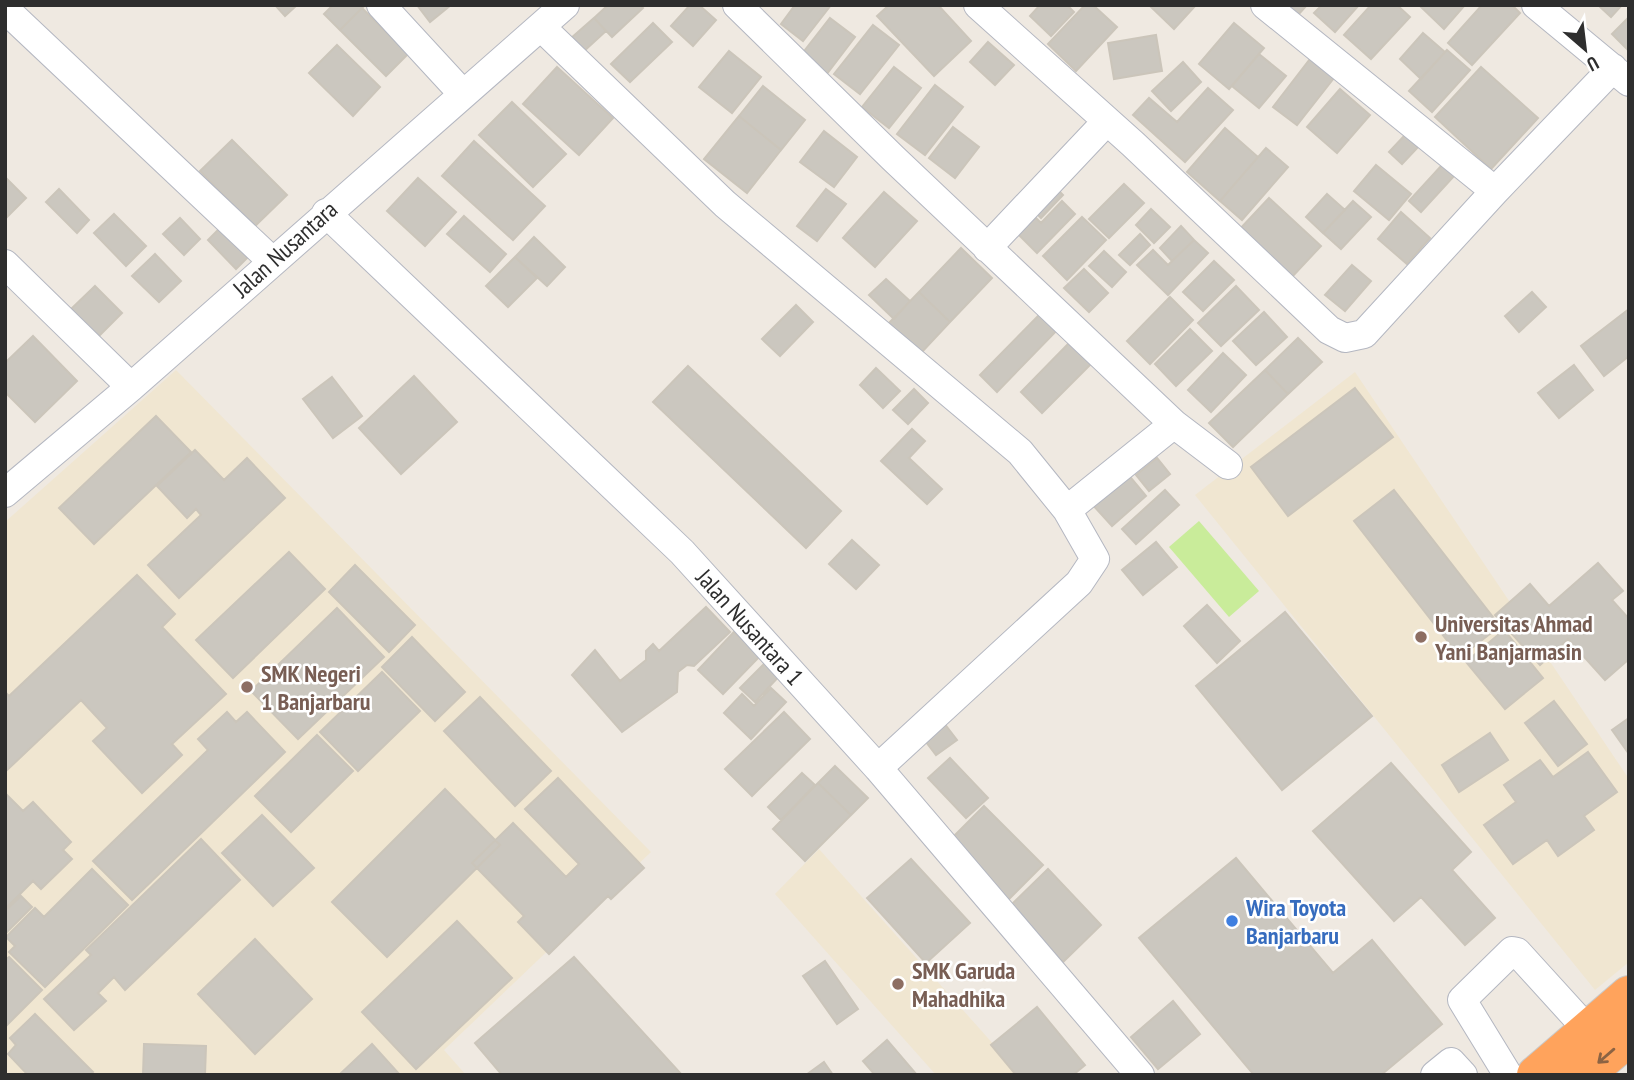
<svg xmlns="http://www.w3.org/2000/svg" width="1634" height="1080" viewBox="0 0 1634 1080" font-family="'PT Sans Narrow',sans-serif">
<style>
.education{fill:#f0e6d1}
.pitch{fill:#c9ec9a}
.building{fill:#cbc7bf;stroke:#cbc5ba;stroke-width:2}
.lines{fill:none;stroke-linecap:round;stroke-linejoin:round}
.minor-casing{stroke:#b4b7c1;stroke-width:30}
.highway-casing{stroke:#c9c9c9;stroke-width:40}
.minor{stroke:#fff;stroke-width:28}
.highway{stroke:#ffa35c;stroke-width:38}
.oneway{stroke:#8c6343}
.education-dot{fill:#8d6e63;stroke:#fff;stroke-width:2.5}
.shop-dot{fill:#3f7fe0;stroke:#fff;stroke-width:2.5}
.labels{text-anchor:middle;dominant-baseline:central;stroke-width:5;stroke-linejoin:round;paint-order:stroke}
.street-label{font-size:24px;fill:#2e2e2e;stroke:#fff}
.education-label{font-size:24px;font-weight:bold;fill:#785e54;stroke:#fff;text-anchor:start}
.shop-label{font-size:24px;font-weight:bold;fill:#366cbe;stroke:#fff;text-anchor:start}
</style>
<rect width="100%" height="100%" fill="#efe9e1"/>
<path class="education" d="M176,370L651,852L444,1050L466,1075H5V522Z
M1355,372L1629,779V962L1595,990L1195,495Z
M819,849L1021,1075H936L775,894Z"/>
<path class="pitch" d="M1199,521L1259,591L1229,617L1169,547Z"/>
<path class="building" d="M275,5H297L285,16Z
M333,5H365L340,30L324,14Z
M417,5H451L430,22Z
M608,5H640L643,8L612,37L594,18Z
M690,5H699L716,20L693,46L671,26Z
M795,5H831L803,41L781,24Z
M889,5H938L971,41L934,76L877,16Z
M1040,5H1067L1074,12L1051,36L1030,16Z
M1085,5H1093L1117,27L1076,71L1048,44Z
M1149,5H1196L1174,29Z
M1288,5H1307L1298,15Z
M1322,5H1359L1335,32L1314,13Z
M1371,5H1397L1410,17L1371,59L1344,35Z
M1419,5H1465L1444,29Z
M1482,5H1512L1520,13L1472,65L1448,43Z
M1598,5H1622L1611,17Z
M362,8L408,54L386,76L340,30Z
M1629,17V51L1612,34Z
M594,18L606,31L583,52L571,38Z
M830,18L855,37L826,75L801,55Z
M653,23L672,42L630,82L611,64Z
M1234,23L1264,48L1229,89L1199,64Z
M873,25L899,45L860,94L834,74Z
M1423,33L1445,52L1421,79L1400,59Z
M1156,35L1162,71L1114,79L1108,43Z
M988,42L1014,65L995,85L970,62Z
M337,45L380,87L353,116L309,73Z
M1447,50L1470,70L1432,112L1409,91Z
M729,51L761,77L732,113L699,87Z
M1259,54L1286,76L1259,108L1232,86Z
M1310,59L1334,78L1297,125L1273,107Z
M1183,62L1201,82L1171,111L1152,91Z
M557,67L613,118L579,155L523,104Z
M894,67L921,88L889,128L862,107Z
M1481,67L1538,118L1491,169L1435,117Z
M935,85L963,107L925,155L897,134Z
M763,86L805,120L781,150L739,116Z
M1208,88L1233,110L1185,162L1133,115L1149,98L1177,122Z
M1340,89L1370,115L1337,153L1307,127Z
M512,102L566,154L533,187L479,135Z
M739,116L781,150L747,193L704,159Z
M953,127L979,147L955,178L929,158Z
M1225,128L1258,157L1220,201L1187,172Z
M824,131L857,157L834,187L800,162Z
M1406,134L1419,146L1402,164L1389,152Z
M232,140L287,195L254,227L200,171Z
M474,141L545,206L513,240L442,176Z
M1266,148L1288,167L1242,220L1220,201Z
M1376,165L1411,194L1389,220L1354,191Z
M1442,165L1454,176L1421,212L1409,201Z
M5,177L26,198L5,219Z
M418,178L456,212L425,246L387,211Z
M1124,184L1144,203L1109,238L1089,219Z
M1053,185L1063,195L1041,218L1031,208Z
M59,189L89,220L77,233L46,202Z
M826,189L846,204L817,241L797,226Z
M884,192L917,221L875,267L843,238Z
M1327,194L1345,210L1323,233L1306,217Z
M1269,198L1321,246L1290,279L1238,231Z
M1062,201L1075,214L1037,253L1011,227L1028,210L1041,223Z
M1353,201L1371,217L1341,249L1323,233Z
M1151,209L1170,227L1154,243L1136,225Z
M1401,212L1430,238L1407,264L1378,239Z
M114,214L146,246L126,266L94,233Z
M464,216L506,254L490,272L447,234Z
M1082,217L1106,240L1067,280L1043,256Z
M180,218L200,239L184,255L163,234Z
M1181,226L1194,240L1172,261L1160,248Z
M221,227L250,255L236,269L208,240Z
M1140,234L1150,245L1130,265L1119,255Z
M534,237L565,267L547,286L515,257Z
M1194,240L1208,253L1168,295L1137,265L1153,250L1168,265Z
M961,248L992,278L950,322L919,292Z
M1104,251L1126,272L1112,287L1089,266Z
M155,254L181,281L159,302L132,276Z
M515,257L537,278L508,307L486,286Z
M1214,261L1234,280L1203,311L1183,292Z
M1352,265L1371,281L1345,311L1325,295Z
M1084,269L1108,293L1089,312L1064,288Z
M886,279L910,301L894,319L869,295Z
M95,286L122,313L97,338L70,310Z
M1236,286L1259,310L1221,346L1198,323Z
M919,292L950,322L920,354L888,324Z
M1532,292L1546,307L1519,332L1505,316Z
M1170,297L1193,320L1150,364L1127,341Z
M796,305L813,322L780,356L762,339Z
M1045,309L1062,325L997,392L980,375Z
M1629,309V356L1604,376L1581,346Z
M1264,312L1287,337L1256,365L1233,341Z
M1190,329L1212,351L1176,386L1155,364Z
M33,336L77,381L35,422L5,392V363Z
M1298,338L1322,362L1288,394L1265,370Z
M1070,342L1091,364L1042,413L1021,392Z
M1223,353L1246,375L1211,412L1188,390Z
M1574,365L1593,390L1559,418L1538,393Z
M688,366L841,511L806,548L653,402Z
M876,368L900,391L883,408L860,385Z
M1265,370L1288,394L1233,447L1209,423Z
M414,376L457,422L401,474L359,428Z
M332,377L362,416L333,438L303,399Z
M1355,388L1393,437L1288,516L1251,467Z
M914,389L928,403L908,424L893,410Z
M156,416L191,452L94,544L59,508Z
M912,429L925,441L909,458L942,489L927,504L881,461Z
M195,450L224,480L247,458L285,498L179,598L148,565L201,515L196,509L187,518L157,486Z
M1157,458L1170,474L1149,491L1136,475Z
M1126,472L1146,496L1112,526L1091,503Z
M1165,490L1179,505L1136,544L1122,529Z
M1394,490L1500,626L1460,657L1354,521Z
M852,540L879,565L856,589L829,564Z
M1156,542L1177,567L1143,595L1122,570Z
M289,552L325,589L233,678L196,640Z
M1598,563L1623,591L1612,600L1629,619V659L1605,680L1568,639L1540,665L1495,615L1530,584L1549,606Z
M355,565L415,625L389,652L329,592Z
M137,575L175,614L162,627L226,694L172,744L182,755L142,793L93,741L107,728L81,700L5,772V692L9,696Z
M1207,605L1240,641L1217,663L1184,626Z
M706,607L730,632L694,666L687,665L678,672L677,692L622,732L572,675L595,650L620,681L646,660V651L653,644L659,651Z
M337,608L384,657L298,739L251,691Z
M1285,612L1372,716L1282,790L1196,686Z
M1504,630L1543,678L1505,709L1466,662Z
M734,632L760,656L723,694L698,670Z
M412,637L465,692L435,721L382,667Z
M769,659L783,672L755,702L740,688Z
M382,672L420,711L358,771L320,732Z
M771,688L786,702L751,739L724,713L742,694L754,706Z
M480,697L551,771L515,806L444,731Z
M1554,701L1587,744L1558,766L1525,723Z
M227,712L236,722L247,712L285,752L132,900L93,861L208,750L198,739Z
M784,712L810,739L752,796L725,769Z
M1629,718V754L1612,730Z
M944,723L957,740L936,755L923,738Z
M1490,733L1508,760L1459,792L1442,765Z
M317,735L353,771L291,832L255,796Z
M1588,752L1617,792L1584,816L1594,830L1558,856L1547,840L1513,864L1484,825L1516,802L1504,785L1540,760L1553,777Z
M950,758L988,798L966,818L928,778Z
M1391,763L1471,852L1452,870L1495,918L1465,945L1421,897L1394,921L1313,831Z
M835,766L868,798L851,815L818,783Z
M802,773L815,785L781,820L768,807Z
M558,778L644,868L611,899L608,896L549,954L518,922L524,916L472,863L513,823L566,877L579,864L525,809Z
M818,783L851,815L805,861L773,829Z
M445,789L500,845L387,957L332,902Z
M5,793L23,811L33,802L71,842L63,850L72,859L41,889L33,881L5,909Z
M984,806L1043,865L1007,901L948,842Z
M262,815L314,868L273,906L222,853Z
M201,839L240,880L125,990L114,977L98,993L106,1001L74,1030L44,999L91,955L86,950Z
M1236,858L1333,973L1372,940L1442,1024L1381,1075H1254L1139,938Z
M911,859L970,923L926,963L867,898Z
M92,869L128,905L45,987L9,952L15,946L6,937L35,908L44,917Z
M1048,869L1101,925L1063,962L1010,906Z
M21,896L32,907L6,933L5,911Z
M457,921L512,978L416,1069L362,1012Z
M255,939L312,999L255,1054L198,994Z
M9,957L42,990L5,1027V960Z
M574,957L682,1075H502L475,1043Z
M825,961L858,1009L837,1024L803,976Z
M1173,1001L1200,1034L1158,1069L1131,1037Z
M1037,1007L1085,1065L1073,1075H1016L991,1045Z
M35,1014L93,1072L90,1075H28L8,1054L16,1045L10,1038Z
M887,1040L917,1075H875L863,1061Z
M144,1044L206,1046L205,1075H143Z
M372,1044L400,1075H339Z
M824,1062L833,1075H806Z"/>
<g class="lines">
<g class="minor-casing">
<path id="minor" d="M381,5L463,94
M737,5L893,158L1174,424L1228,465
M978,5L1133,144L1329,330L1345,338L1364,334L1495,191
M1265,5L1495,191L1613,68
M1536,5L1629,82
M5,9L272,261
M541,27L725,204L1020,452L1067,510L1095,559L1079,583L878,768
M326,213L682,552L878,768L1140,1075
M987,248L1107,121
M5,264L131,387
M5,493L131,387L565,5
M1067,510L1174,424
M1435,1075L1451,1062L1463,1075
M1508,1075L1462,1000L1512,951L1517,952L1587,1029"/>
</g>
<g class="highway-casing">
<path id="highway" d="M1536,1075L1629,995
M1584,1075L1629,1037"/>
</g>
<use href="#minor" class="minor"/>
<use href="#highway" class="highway"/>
</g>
<defs><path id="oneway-shaft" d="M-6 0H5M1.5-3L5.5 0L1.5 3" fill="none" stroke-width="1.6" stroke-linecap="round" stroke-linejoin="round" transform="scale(1.75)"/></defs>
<use class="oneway" href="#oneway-shaft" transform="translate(1606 1056) rotate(139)"/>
<g class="education-dot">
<circle cx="1421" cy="637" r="7"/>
<circle cx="247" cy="687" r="7"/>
<circle cx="898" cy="984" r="7"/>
</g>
<circle class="shop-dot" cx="1232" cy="921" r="7"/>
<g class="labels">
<g class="street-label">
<text transform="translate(285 249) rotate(-42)">Jalan Nusantara</text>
<text transform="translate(750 627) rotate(48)">Jalan Nusantara 1</text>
</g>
<g class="education-label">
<text x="1435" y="623">Universitas Ahmad<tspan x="1435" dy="28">Yani Banjarmasin</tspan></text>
<text x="261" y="673">SMK Negeri<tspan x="261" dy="28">1 Banjarbaru</tspan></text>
<text x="912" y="970">SMK Garuda<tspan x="912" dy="28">Mahadhika</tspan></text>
</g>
<g class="shop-label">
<text x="1246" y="907">Wira Toyota<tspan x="1246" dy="28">Banjarbaru</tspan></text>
</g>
</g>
<rect width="1634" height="1080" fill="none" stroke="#2e2e2e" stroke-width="14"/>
<g transform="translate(1585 49) rotate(152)" stroke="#ffffff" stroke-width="5" paint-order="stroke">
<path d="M0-5L12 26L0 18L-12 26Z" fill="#2e2e2e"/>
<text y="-10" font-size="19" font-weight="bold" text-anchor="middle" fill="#2e2e2e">U</text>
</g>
</svg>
